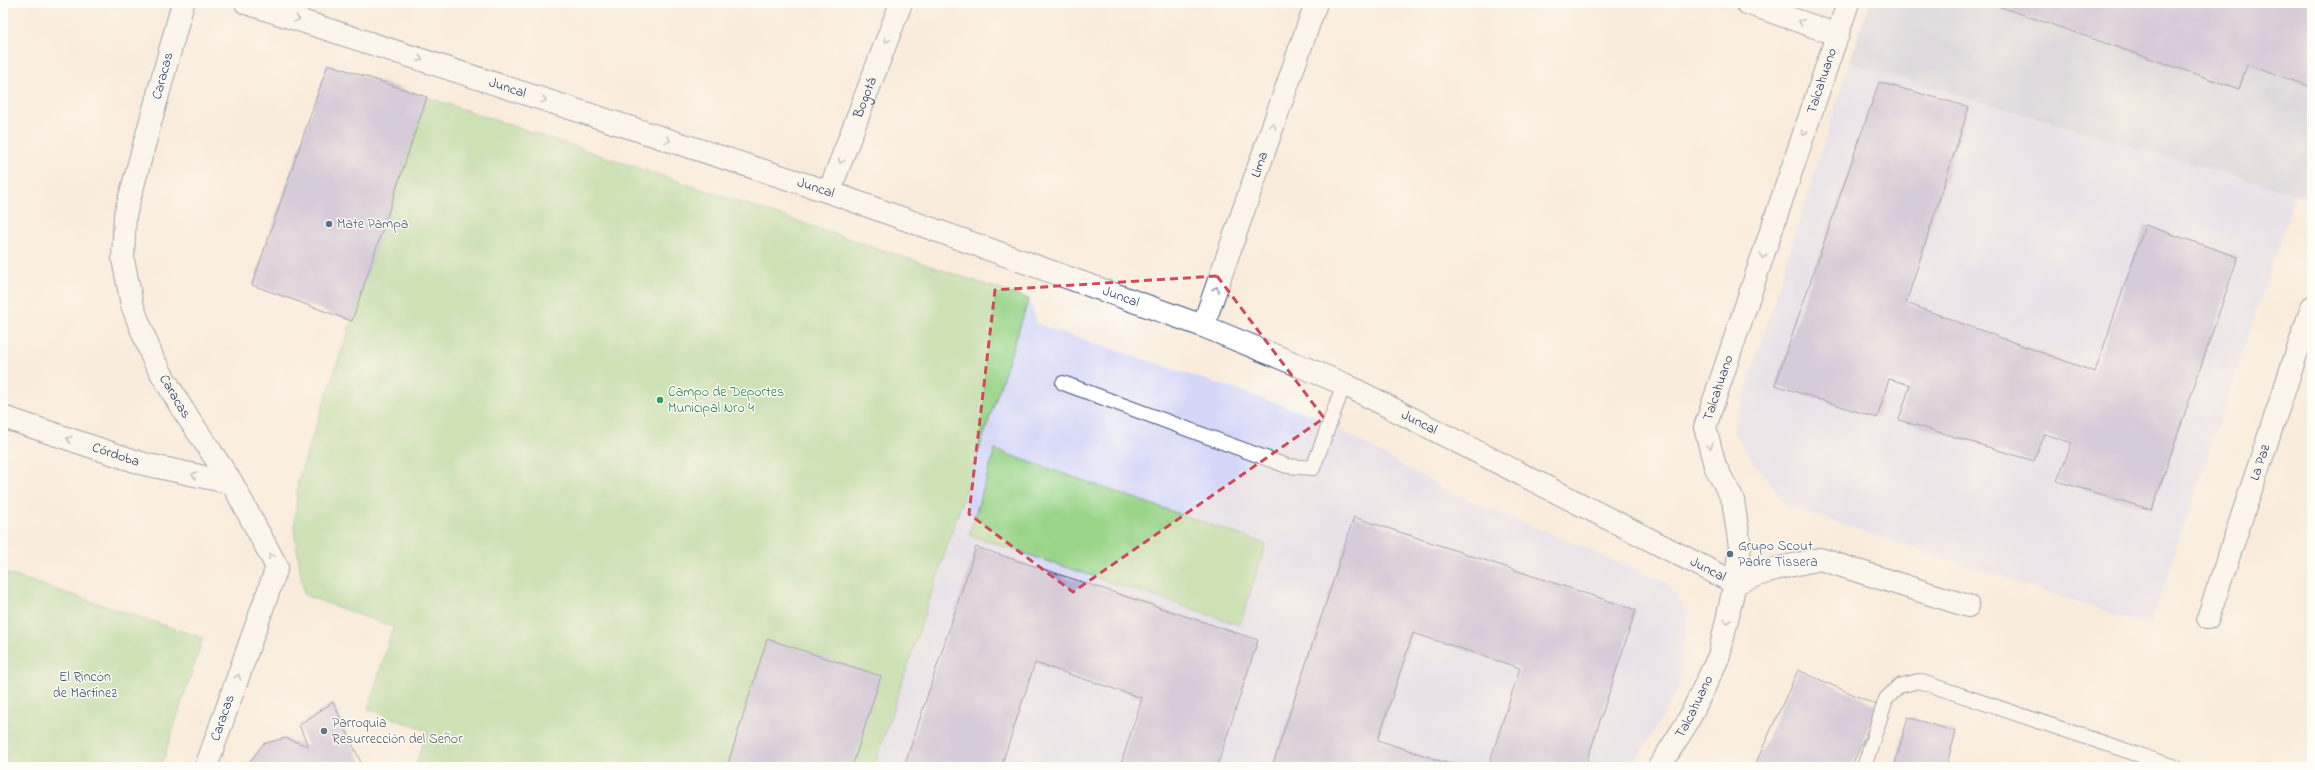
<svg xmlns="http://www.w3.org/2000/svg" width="2315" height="770" viewBox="0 0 2315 770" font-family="'Indie Flower',sans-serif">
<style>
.built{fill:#d6d7f8}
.industrial{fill:#bec2dd}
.green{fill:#99d488;stroke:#5a8273}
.building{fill:#aca3d2}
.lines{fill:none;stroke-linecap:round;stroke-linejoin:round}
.service-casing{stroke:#3c4b71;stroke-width:16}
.minor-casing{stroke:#3c4b71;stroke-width:24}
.service{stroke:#fff;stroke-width:14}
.minor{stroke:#fff;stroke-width:22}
.oneway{stroke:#8d97ae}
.marked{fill:none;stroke:#d1495b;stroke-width:3;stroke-dasharray:8 5;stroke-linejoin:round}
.service-dot{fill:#5c6f8a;stroke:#fdfcf7;stroke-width:1.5}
.leisure-dot{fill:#2e9e5b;stroke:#fdfcf7;stroke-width:1.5}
.worship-dot{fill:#6b7280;stroke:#fdfcf7;stroke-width:1.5}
.labels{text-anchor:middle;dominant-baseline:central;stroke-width:3;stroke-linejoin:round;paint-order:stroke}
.street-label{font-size:14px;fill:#1b2f5e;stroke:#fdfcf7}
.service-label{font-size:14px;fill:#4e5e75;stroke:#fdfcf7;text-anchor:start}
.leisure-label{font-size:14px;fill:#27864d;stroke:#fdfcf7;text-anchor:start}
.park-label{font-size:14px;fill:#3a5868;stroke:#fdfcf7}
.worship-label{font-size:14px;fill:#5b616d;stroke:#fdfcf7;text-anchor:start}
</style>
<rect width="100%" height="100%" fill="#fdfcf7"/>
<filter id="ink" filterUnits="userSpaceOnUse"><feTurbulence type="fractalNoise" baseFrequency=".025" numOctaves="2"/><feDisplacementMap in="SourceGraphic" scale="8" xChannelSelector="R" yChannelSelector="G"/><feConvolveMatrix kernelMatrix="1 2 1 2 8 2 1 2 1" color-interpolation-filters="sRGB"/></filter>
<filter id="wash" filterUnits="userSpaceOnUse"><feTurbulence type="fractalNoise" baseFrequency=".012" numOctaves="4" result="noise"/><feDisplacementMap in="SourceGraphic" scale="16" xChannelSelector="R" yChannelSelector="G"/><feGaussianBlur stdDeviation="0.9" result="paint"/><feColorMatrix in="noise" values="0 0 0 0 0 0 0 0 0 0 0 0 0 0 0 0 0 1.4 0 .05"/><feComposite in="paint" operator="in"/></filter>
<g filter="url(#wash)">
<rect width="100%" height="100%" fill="#f9ecdc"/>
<path class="built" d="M1849,63L2296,194L2150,626L1786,506L1733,432Z
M1029,299L1037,324L1318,417L1449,492L1666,582L1688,614L1679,687L1633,767H874Z"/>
<path class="industrial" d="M1869,3H2312V199L1849,63Z"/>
<path class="green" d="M427,97L1029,299L874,767H415L427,731L368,709L393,627L304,595L294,531L298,480Z
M995,450L1266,544L1240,625L969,535Z
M3,572L203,638L161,767H3Z"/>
<g id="blocks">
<path class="building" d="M1989,3H2312V87L2247,65L2239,89Z
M328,64L427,97L352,321L252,285Z
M1879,82L1969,107L1906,303L2095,372L2145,225L2238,257L2152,510L2057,481L2072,443L2045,434L2034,461L1899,420L1910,385L1889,379L1877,418L1775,385Z
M1354,517L1636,610L1585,767H1488L1520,668L1413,633L1378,740L1458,767H1272Z
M976,547L1258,640L1217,767H1120L1142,698L1035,663L1001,767H904Z
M767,639L881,676L852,767H727Z
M1798,670L1879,706L1851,767H1754Z
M333,702L363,767H246L263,744L285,738L308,746L299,725Z
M1908,717L1956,732L1946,767H1908L1895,763Z"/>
</g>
</g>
<g filter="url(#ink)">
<use href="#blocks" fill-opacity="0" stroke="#3c4b71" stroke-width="1"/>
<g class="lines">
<g class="service-casing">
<path id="service" d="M1063,383L1287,466L1313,468L1344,384
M1864,767L1886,699L1899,686L1919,681L2175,767"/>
</g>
<g class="minor-casing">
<g id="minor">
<path id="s1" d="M183,3L125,215L123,259L132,305L153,359L181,407L232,483L277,567L206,767"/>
<path id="s2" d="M246,3L829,192L1203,326L1344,384L1735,583L1775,569L1820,559L1968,606"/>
<path d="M1747,3L1838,35"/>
<path id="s3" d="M829,192L901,3"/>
<path id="s4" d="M1203,326L1316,3"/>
<path id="s5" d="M3,417L144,464L232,483"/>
<path id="s6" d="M2208,618L2312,307"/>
<path id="s7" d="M1659,767L1687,723L1719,656L1735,583L1740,547L1733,500L1715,466L1705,427L1848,3"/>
</g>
</g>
<use href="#service" class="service"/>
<use href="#minor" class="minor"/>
</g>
<defs><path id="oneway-chevron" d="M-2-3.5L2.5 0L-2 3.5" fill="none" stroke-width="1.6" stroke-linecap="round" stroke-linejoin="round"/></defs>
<g class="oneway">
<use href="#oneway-chevron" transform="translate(297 19) rotate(18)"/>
<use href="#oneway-chevron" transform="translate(1801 22) rotate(-160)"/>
<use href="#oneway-chevron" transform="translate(887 40) rotate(111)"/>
<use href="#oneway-chevron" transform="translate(420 59) rotate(18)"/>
<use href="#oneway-chevron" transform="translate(544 100) rotate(18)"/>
<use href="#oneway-chevron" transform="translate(1273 126) rotate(-71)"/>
<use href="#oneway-chevron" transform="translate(1804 133) rotate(109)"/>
<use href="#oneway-chevron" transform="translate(668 140) rotate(18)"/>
<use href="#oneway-chevron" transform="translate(841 161) rotate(111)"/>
<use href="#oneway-chevron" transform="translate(1763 256) rotate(109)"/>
<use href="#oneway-chevron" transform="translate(1216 289) rotate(-71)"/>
<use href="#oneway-chevron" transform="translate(69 439) rotate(-162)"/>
<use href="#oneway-chevron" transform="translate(1710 446) rotate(74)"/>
<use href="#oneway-chevron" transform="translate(194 475) rotate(-168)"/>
<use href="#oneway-chevron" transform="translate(271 556) rotate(-118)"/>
<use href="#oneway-chevron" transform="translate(1727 621) rotate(102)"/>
<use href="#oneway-chevron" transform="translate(238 677) rotate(-71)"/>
</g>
</g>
<path d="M0 0H2315V770H0ZM1217,276L1324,418L1073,592L969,514L995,290Z" fill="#f9ecdc" fill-opacity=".55" fill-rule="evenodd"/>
<path class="marked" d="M1217,276L1324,418L1073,592L969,514L995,290Z"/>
<g class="service-dot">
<circle cx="329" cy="224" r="4"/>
<circle cx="1730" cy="554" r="4"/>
</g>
<circle class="leisure-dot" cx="660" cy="400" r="4"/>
<circle class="worship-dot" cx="324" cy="731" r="4"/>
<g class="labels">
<g class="street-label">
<text transform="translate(163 76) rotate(-75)">Caracas</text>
<text stroke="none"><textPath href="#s7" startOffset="729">Talcahuano</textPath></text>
<text stroke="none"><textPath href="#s2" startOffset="275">Juncal</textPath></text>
<text stroke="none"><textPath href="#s3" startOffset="101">Bogotá</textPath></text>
<text stroke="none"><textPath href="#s4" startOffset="171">Lima</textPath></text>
<text stroke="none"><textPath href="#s2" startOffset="599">Juncal</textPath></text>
<text stroke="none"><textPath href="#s2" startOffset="923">Juncal</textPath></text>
<text stroke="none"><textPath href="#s7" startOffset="405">Talcahuano</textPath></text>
<text stroke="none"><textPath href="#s1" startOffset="412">Caracas</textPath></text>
<text stroke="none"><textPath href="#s2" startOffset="1247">Juncal</textPath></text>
<text stroke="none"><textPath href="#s5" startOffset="119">Córdoba</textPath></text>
<text stroke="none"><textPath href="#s6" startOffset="164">La Paz</textPath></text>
<text stroke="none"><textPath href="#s2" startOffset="1571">Juncal</textPath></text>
<text stroke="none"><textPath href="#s7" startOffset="70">Talcahuano</textPath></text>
<text transform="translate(223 718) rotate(-71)">Caracas</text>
</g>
<g class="service-label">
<text x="337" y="224">Mate Pampa</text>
<text x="1738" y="546">Grupo Scout<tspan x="1738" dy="16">Padre Tissera</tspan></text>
</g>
<g class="leisure-label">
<text x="668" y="392">Campo de Deportes<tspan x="668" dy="16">Municipal Nro 4</tspan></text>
</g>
<g class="park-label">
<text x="85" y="677">El Rincón<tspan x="85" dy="16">de Martínez</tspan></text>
</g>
<g class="worship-label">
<text x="332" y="723">Parroquia<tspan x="332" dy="16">Resurrecciòn del Señor</tspan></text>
</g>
</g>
<rect width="2315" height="770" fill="none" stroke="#fdfcf7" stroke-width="16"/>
</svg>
